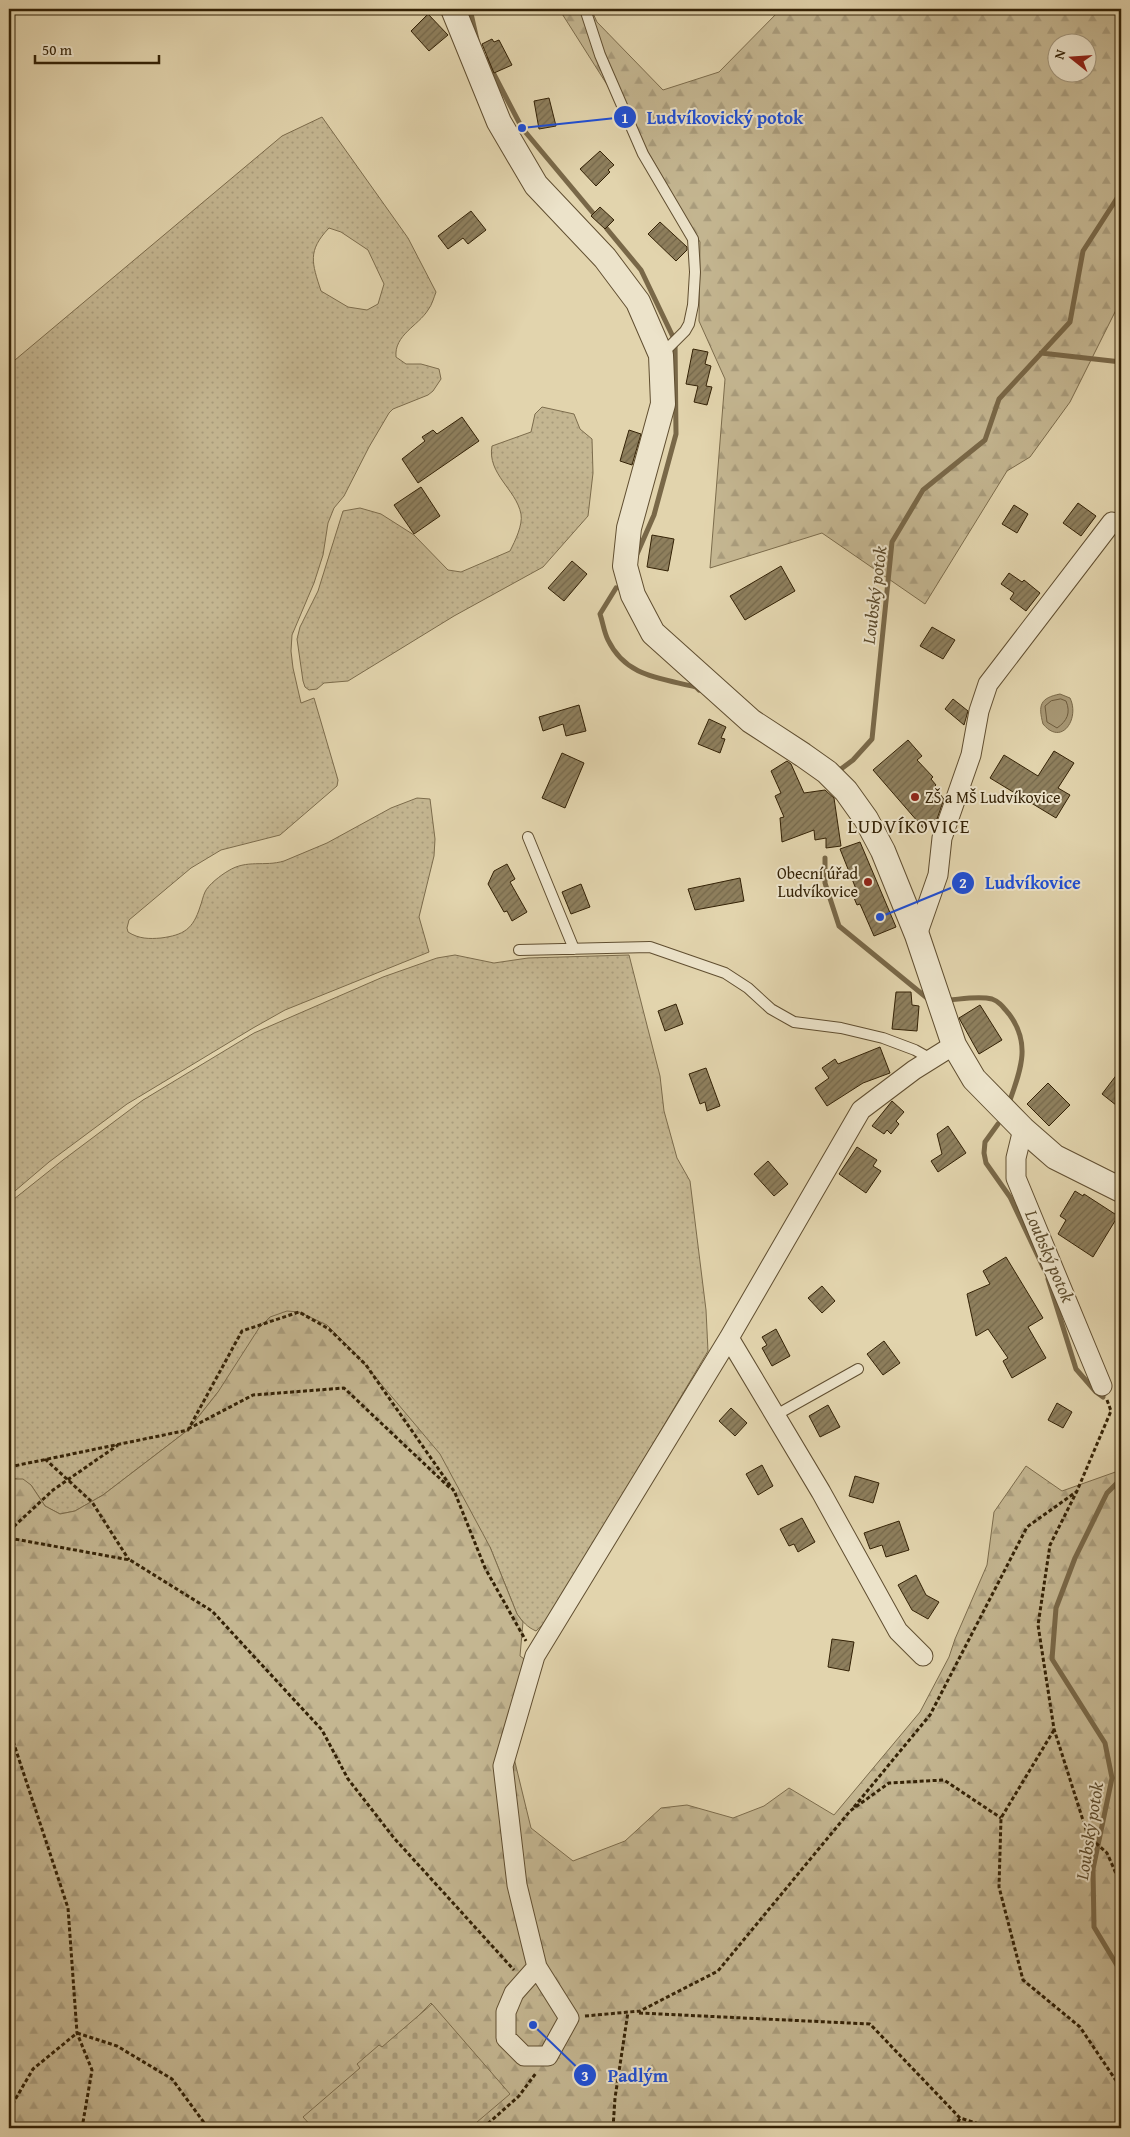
<svg xmlns="http://www.w3.org/2000/svg" width="1130" height="2137" viewBox="0 0 1130 2137" font-family="'Gentium Book Plus',serif">
<style>
.grass{fill:url(#grass-dots);stroke:#7c6c4c;fill-rule:evenodd}
.forest{fill:url(#forest-firs);stroke:#7c6c4c;fill-rule:evenodd}
.cemetery{fill:url(#cemetery-stones);stroke:#7c6c4c}
.water{fill:#a79774;stroke:#796848}
.lines{fill:none;stroke-linecap:round;stroke-linejoin:round}
.shore{stroke:#6e5c3d;stroke-width:1}
.stream{stroke:#796848;stroke-width:5}
.building{fill:url(#building-hatch);stroke:#342206}
.service-casing{stroke:#604e30;stroke-width:12}
.minor-casing{stroke:#604e30;stroke-width:21}
.tertiary-casing{stroke:#604e30;stroke-width:26}
.path{stroke:#342206;stroke-width:3;stroke-dasharray:4 2.5;stroke-linecap:butt}
.service{stroke:#ece3ca;stroke-width:10}
.minor{stroke:#ece3ca;stroke-width:19}
.tertiary{stroke:#ece3ca;stroke-width:24}
.poi-dot{fill:#8f2418;stroke:#ece3ca;stroke-width:2}
.labels{text-anchor:middle;dominant-baseline:central;stroke-width:4;stroke-linejoin:round;paint-order:stroke}
.poi-label{font-size:16px;fill:#342206;stroke:#ece3ca;text-anchor:start}
.water-label{font-size:18px;font-style:italic;fill:#5c4b2c;stroke:#ece3ca}
.quarter-label{font-size:19px;letter-spacing:1px;fill:#342206;stroke:#ece3ca}
.leader{fill:none;stroke:#1d4ed8;stroke-width:2}
.callout-dot{fill:#1d4ed8;stroke:#ece3ca;stroke-width:2}
.mark-label{font-size:15px;text-anchor:middle;font-weight:bold;fill:#fff}
.callout-label{font-size:18px;text-anchor:middle;font-weight:bold;fill:#1d4ed8;stroke:#ece3ca;stroke-width:4;stroke-linejoin:round;paint-order:stroke}
</style>
<defs>
<pattern id="grass-dots" width="8" height="8" patternUnits="userSpaceOnUse" patternTransform="scale(1.25)"><rect width="8" height="8" fill="#c4b691"/><path d="M2 2h.1M6 6h.1" fill="none" stroke="#a99c7c" stroke-width="1.8" stroke-linecap="round"/></pattern>
<pattern id="forest-firs" width="22" height="20" patternUnits="userSpaceOnUse" patternTransform="scale(1.25)"><rect width="22" height="20" fill="#c4b691"/><path d="M5 1l3.5 6h-7zM16 11l3.5 6h-7z" fill="#a99c7c"/></pattern>
<pattern id="cemetery-stones" width="16" height="16" patternUnits="userSpaceOnUse" patternTransform="scale(1.25)"><rect width="16" height="16" fill="#c4b691"/><path d="M2 7V4a2 2 0 0 1 4 0v3zM10 15v-3a2 2 0 0 1 4 0v3z" fill="#a99c7c"/></pattern>
<pattern id="building-hatch" width="6" height="6" patternUnits="userSpaceOnUse" patternTransform="scale(1.25)"><rect width="6" height="6" fill="#8e7f5d"/><path d="M-1 1l2-2M0 6l6-6M5 7l2-2" fill="none" stroke="#75684b"/></pattern>
</defs>
<rect width="100%" height="100%" fill="#e2d4ad"/>
<filter id="stains"><feTurbulence type="fractalNoise" baseFrequency=".004" numOctaves="4"/><feColorMatrix values="0 0 0 0 .2 0 0 0 0 .09 0 0 0 0 .02 0 0 0 .5 -.17"/></filter>
<radialGradient id="worn" r=".72"><stop offset=".6" stop-color="#630" stop-opacity="0"/><stop offset="1" stop-color="#630" stop-opacity=".3"/></radialGradient>
<path class="grass" d="M322,117L408,238L436,292C434,297 432,305 428,310C418,326 394,335 396,357L406,364H421L439,369L441,379L433,391L428,395L393,409L389,413L369,447L344,496L334,508L328,523L323,555L314,583L292,635L291,651L293,668L301,703L314,698L338,780L337,786L280,835L221,850L191,868L129,920L127,928L128,932C139,939 149,939 161,938C184,935 193,929 200,907C202,902 203,896 205,892C208,885 221,875 228,871C247,859 264,867 284,861L327,843L391,808L417,798L430,799L435,839L434,856L419,917L429,952L285,1010L253,1028L127,1104L49,1162L9,1196V365L282,136ZM329,228L341,232L368,250L384,284L378,304L367,310L348,307L321,291C312,263 307,251 329,228Z
M542,407L574,414L580,429L592,439L593,473L588,516L543,567L454,616L348,681L324,683L317,689L309,690L305,687L303,681L297,639L300,627L318,591L343,511L360,508L381,514L414,535L448,570L461,572L510,551C515,541 523,525 521,514C516,489 487,474 492,446L531,432L535,414Z
M455,955L494,963L528,958L629,955L660,1076L664,1111L677,1158L690,1181L706,1310L708,1351L549,1619L536,1631C527,1627 523,1622 517,1614L490,1547L218,1392L188,1430L103,1495L75,1511L60,1514L45,1506L31,1485L12,1477L9,1479V1203L63,1160L143,1100L254,1033L383,977L437,958Z"/>
<path class="forest" d="M559,9H591L597,22L663,90L719,72L781,9H1121V264L1118,288L1121,294V300L1070,402L1030,457L1007,471L925,604L822,533L710,568L725,379L699,321L700,242L632,124ZM1058,42H1088V72H1058Z
M287,1311L299,1312L327,1325L355,1353L440,1454L490,1547L517,1614L523,1622L520,1656L537,1668L513,1754L531,1828L573,1861L625,1841L661,1808L687,1805L733,1818L764,1806L789,1788L834,1815L920,1712L949,1657L955,1639L987,1565L994,1512L1026,1466L1062,1491L1121,1470V2128H469L506,2096L431,2003L385,2050L315,2128H9V1479H23L31,1485L45,1506L60,1514L75,1511L103,1495L188,1430L218,1392L259,1328L270,1317Z"/>
<path class="cemetery" d="M432,2004L510,2094L470,2128H313L303,2117L360,2068L357,2064L379,2045L382,2047Z"/>
<path class="water" d="M1060,694L1070,698C1080,718 1062,747 1043,724C1038,705 1040,698 1060,694Z"/>
<g class="lines">
<path class="shore" d="M1061,699L1066,701C1071,713 1067,721 1057,728L1047,722L1045,706L1051,701Z"/>
<path class="stream" d="M470,9L477,40
M486,59L522,128L593,213
M607,229L641,270L675,341L676,434L654,515L637,554
M1041,353L1121,362
M616,588L600,614C603,623 604,632 608,640C626,677 660,678 696,687L699,690
M837,772L853,760L872,739L892,542L923,490L985,440L999,399L1070,322L1083,251L1121,192
M825,858V883L839,926L927,998
M949,1000C962,999 979,996 992,999C1000,1002 1003,1007 1009,1014C1031,1043 1021,1069 1010,1100
M998,1124L985,1142L984,1153L986,1163L1010,1197L1044,1269
M1048,1279L1076,1369L1096,1392L1103,1397
M1118,1409L1121,1411
M1121,1479L1107,1493L1075,1558L1056,1608L1052,1659L1105,1743L1112,1778L1093,1869L1094,1927L1121,1972"/>
</g>
<path class="building" d="M428,14L448,35L429,51L411,31Z
M492,39L494,42L499,40L512,65L494,73L482,44Z
M549,98L556,126L539,129L534,101Z
M600,151L614,165L608,170L610,172L596,186L580,169Z
M600,207L614,220L605,229L591,216Z
M471,211L486,230L468,244L463,238L448,249L438,236Z
M660,222L687,247V250L676,261L648,234Z
M693,349L708,352L705,364L711,366L706,386L712,387L707,405L694,402L698,386L686,384Z
M462,417L479,441L418,483L402,459L425,441L422,437L433,430L437,434Z
M629,430L641,434L632,465L620,461Z
M421,487L440,516L414,534L394,505Z
M1078,503L1096,516L1081,536L1063,523Z
M1014,505L1028,514L1017,533L1002,524Z
M652,535L674,539L668,571L647,567Z
M572,561L587,574L564,601L548,588Z
M781,566L795,591L745,620L730,596Z
M1009,573L1022,582L1024,580L1040,593L1026,611L1010,599L1014,593L1001,584Z
M932,627L955,640L943,659L920,646Z
M953,699L968,711L964,725L945,709Z
M579,705L586,731L566,736L563,724L543,731L539,717Z
M709,719L726,727L721,738L725,739L720,753L698,744Z
M908,740L922,756L917,760L933,777L931,779L936,785L934,787L944,799L937,819L925,830L873,770Z
M1054,751L1074,763L1058,788L1070,795L1056,818L990,778L1004,755L1038,776Z
M562,753L584,763L565,808L542,798Z
M787,761L791,764L804,793L825,790L834,798L841,846L826,848V838L815,840L814,830L782,842L780,818L784,817L775,796L781,793L771,771Z
M860,842L896,927L874,936L860,904L857,905L851,891L856,889L840,849Z
M507,864L515,879L510,882L527,912L512,921L507,911L504,912L488,884L494,871Z
M740,878L744,901L695,910L688,889Z
M581,884L590,907L571,914L562,892Z
M896,992H911L912,1005L919,1006L917,1031L892,1029Z
M676,1004L683,1024L665,1031L658,1011Z
M980,1005L1002,1040L979,1054L959,1018Z
M880,1047L890,1073L863,1083L827,1106L815,1088L829,1078L822,1068L835,1059L838,1064Z
M706,1068L720,1106L707,1111L705,1102L700,1104L689,1074Z
M1121,1069V1109L1102,1094Z
M1048,1083L1070,1105L1049,1126L1027,1104Z
M892,1101L904,1112L896,1121L899,1124L891,1134L887,1130L884,1134L872,1126Z
M948,1126L966,1153L938,1172L931,1161L942,1154L937,1134Z
M857,1147L877,1160L873,1166L881,1171L866,1193L839,1174Z
M768,1161L788,1184L774,1196L754,1174Z
M1075,1191L1083,1196L1084,1194L1118,1216L1093,1257L1058,1234L1066,1220L1060,1216Z
M1006,1257L1043,1318L1028,1327L1046,1358L1012,1378L1003,1361L1008,1358L988,1329L976,1336L967,1294L990,1284L983,1271Z
M822,1286L835,1301L822,1313L808,1298Z
M776,1329L790,1356L772,1366L762,1348L767,1345L762,1337Z
M884,1341L900,1363L883,1375L867,1354Z
M1057,1403L1072,1412L1063,1428L1048,1420Z
M828,1405L840,1427L820,1437L809,1416Z
M731,1408L747,1423L735,1436L719,1421Z
M762,1465L773,1486L758,1495L746,1474Z
M855,1476L879,1483L873,1503L849,1496Z
M802,1518L815,1542L798,1552L794,1544L789,1546L780,1529Z
M899,1521L909,1550L886,1557L882,1545L870,1549L864,1533Z
M916,1575L926,1595L939,1602L928,1619L912,1610L898,1585Z
M832,1639L854,1642L849,1671L828,1667Z"/>
<g class="lines">
<g class="service-casing">
<path id="service" d="M585,9L600,55L643,154L693,239L695,272L693,305L689,324L685,331L662,354
M528,837L574,949
M519,950L650,947L725,973L748,988L771,1009L794,1022L841,1028L883,1038L915,1050L931,1059
M776,1415L858,1369"/>
</g>
<g class="minor-casing">
<path id="minor" d="M917,935L938,875L942,838L971,755L979,711L988,684L1112,522
M1023,1129L1016,1158V1178L1102,1386
M729,1338L821,1492L898,1631L923,1656
M537,1967L514,1993L506,2012V2038L524,2056H548L569,2018L537,1967L517,1885L503,1766L535,1656L729,1338L861,1110L914,1070L954,1045"/>
</g>
<g class="tertiary-casing">
<path id="tertiary" d="M453,9L499,122L536,185L605,258L638,302L661,355L663,404L629,528L625,566L633,595L653,633L751,721L803,755L827,772L846,791L866,819L883,851L917,935L954,1045L974,1079L1023,1129L1055,1157L1121,1190"/>
</g>
<path class="path" d="M1107,1400L1111,1411L1077,1491L1050,1545L1038,1625L1054,1729L1088,1836L1107,1853L1121,1885
M188,1429L253,1395L344,1388L451,1489
M45,1459L92,1502L129,1560
M9,1467L188,1430L242,1331L299,1312L329,1329L366,1365L456,1494
M455,1493L485,1568L526,1641
M9,1531L53,1490L118,1445
M9,1538L130,1560L212,1611L322,1730L348,1779L394,1838L514,1970
M9,1570V1585
M9,1729L68,1908L77,2033L92,2070L82,2128
M1054,1730L1001,1818L999,1887L1023,1980L1080,2027L1117,2082L1121,2092
M854,1807L930,1715L1027,1527L1076,1492
M639,2013L870,2024L960,2118L992,2128
M585,2016L640,2011L718,1971L850,1811L889,1783L944,1780L1001,1818
M77,2033L117,2046L172,2079L208,2128
M9,2110L33,2069L77,2033
M483,2128L519,2096L536,2073
M613,2128L615,2098L628,2012
M955,2128L960,2118"/>
<use href="#service" class="service"/>
<use href="#minor" class="minor"/>
<use href="#tertiary" class="tertiary"/>
</g>
<g class="poi-dot">
<circle cx="915" cy="797" r="5"/>
<circle cx="868" cy="882" r="5"/>
</g>
<g class="labels">
<g class="poi-label">
<text x="925" y="797">ZŠ a MŠ Ludvíkovice</text>
<text x="858" y="873" text-anchor="end">Obecní úřad<tspan x="858" dy="18">Ludvíkovice</tspan></text>
</g>
<g class="water-label">
<text transform="translate(874 595) rotate(-83)">Loubský potok</text>
<text transform="translate(1050 1256) rotate(67)">Loubský potok</text>
<text transform="translate(1089 1831) rotate(-81)">Loubský potok</text>
</g>
<g class="quarter-label">
<text x="909" y="826">LUDVÍKOVICE</text>
</g>
</g>
<path class="leader" d="M522 128L625 117M880 917L963 883M533 2025L585 2075"/>
<g class="callout-dot">
<circle cx="522" cy="128" r="5"/>
<circle cx="880" cy="917" r="5"/>
<circle cx="533" cy="2025" r="5"/>
<circle cx="625" cy="117" r="12"/>
<circle cx="963" cy="883" r="12"/>
<circle cx="585" cy="2075" r="12"/>
</g>
<g class="mark-label">
<text x="625" y="123">1</text>
<text x="963" y="888">2</text>
<text x="585" y="2081">3</text>
</g>
<g class="callout-label">
<text x="725" y="124">Ludvíkovický potok</text>
<text x="1033" y="889">Ludvíkovice</text>
<text x="638" y="2082">Padlým</text>
</g>
<rect width="1130" height="2137" fill="none" stroke="#e2d4ad" stroke-width="30"/>
<rect x="10" y="10" width="1110" height="2117" fill="none" stroke="#342206" stroke-width="2.5"/>
<rect x="15" y="15" width="1100" height="2107" fill="none" stroke="#342206"/>
<g transform="translate(1072 58) rotate(287)"><circle r="24" fill="#ece3ca" stroke="#a2967c"/>
<path d="M0-4L9 19L0 12L-9 19Z" fill="#8f2418"/>
<text y="-8" font-size="14" font-weight="bold" text-anchor="middle" fill="#342206">N</text>
</g>
<path d="M35 55v8h124v-8" fill="none" stroke="#342206" stroke-width="2.5"/>
<text x="42" y="55" font-size="15" fill="#342206" stroke="#ece3ca" stroke-width="4" paint-order="stroke">50 m</text>
<rect width="100%" height="100%" filter="url(#stains)"/>
<rect width="100%" height="100%" fill="url(#worn)"/>
</svg>
